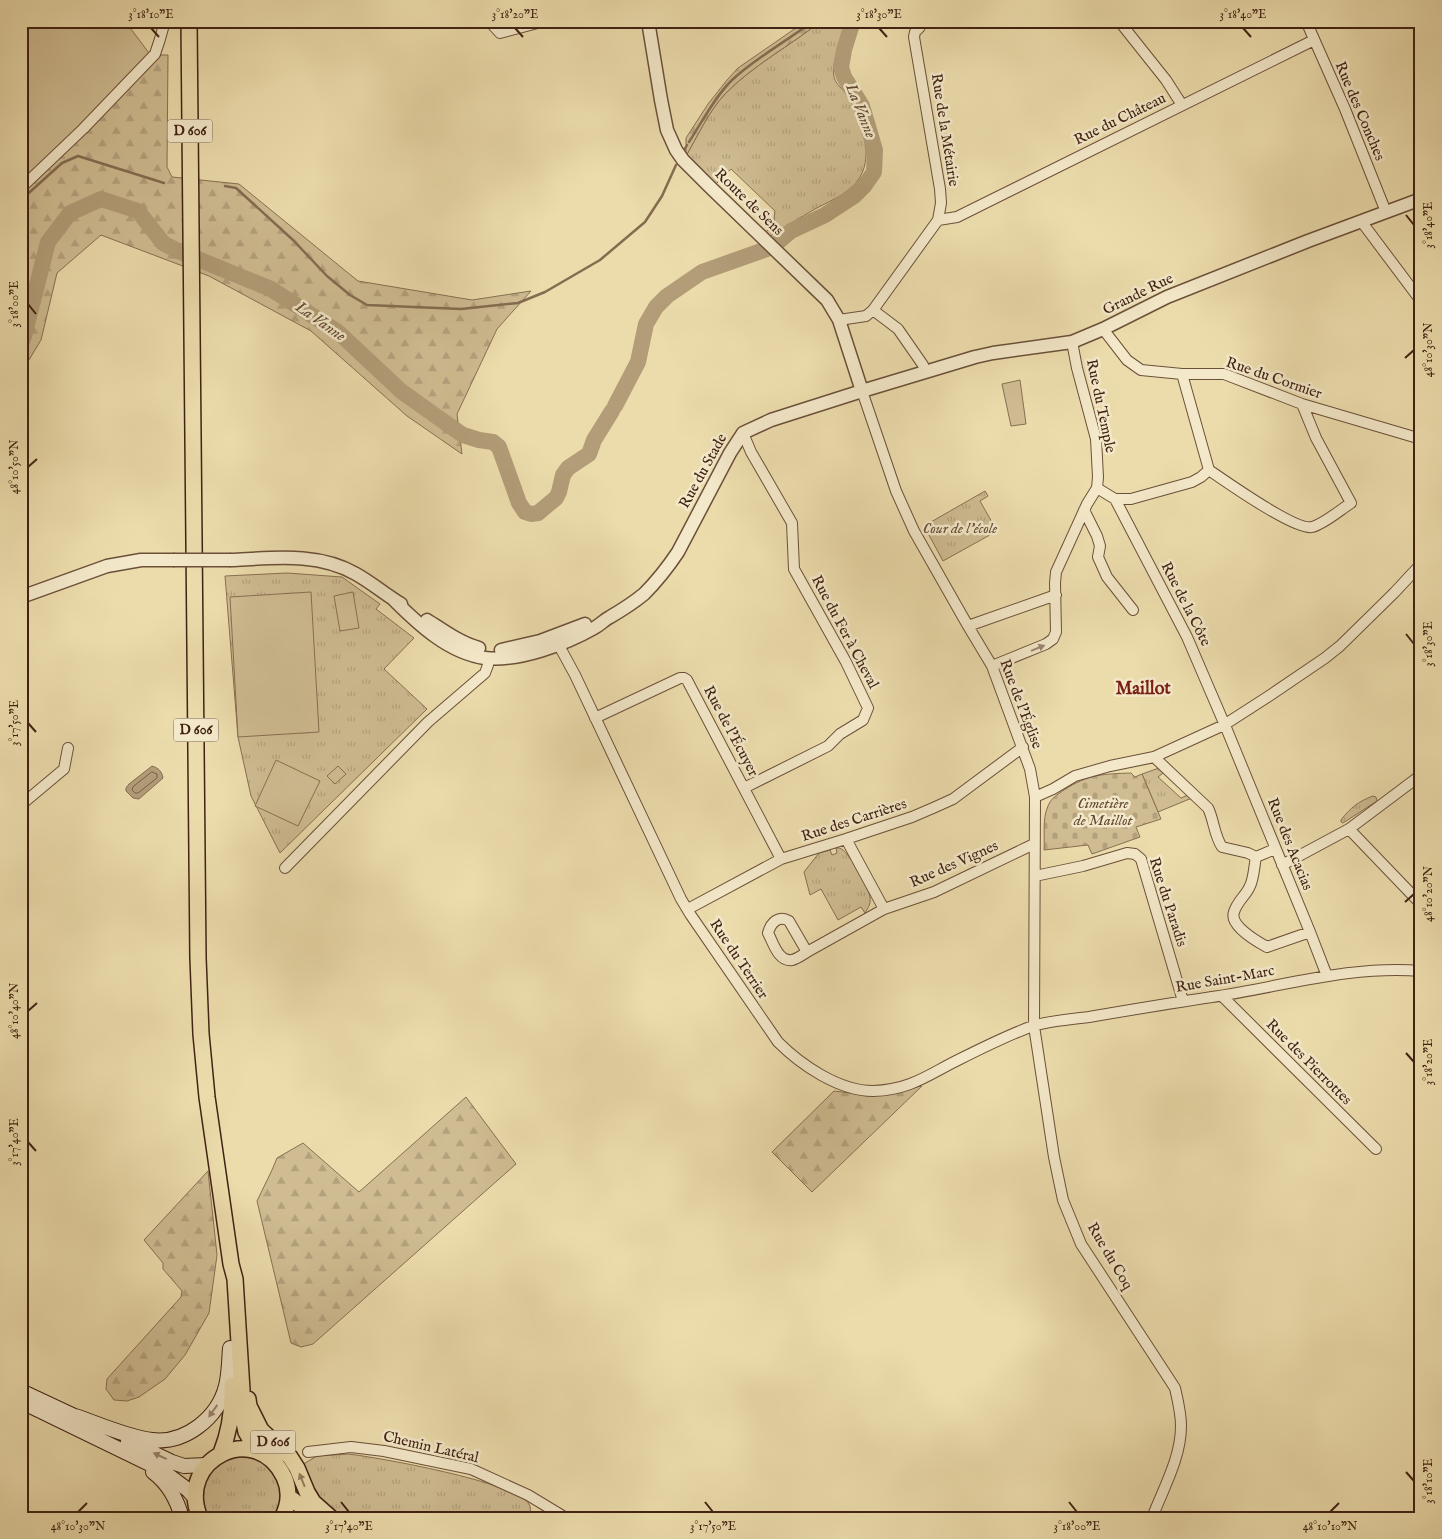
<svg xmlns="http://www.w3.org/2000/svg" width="1442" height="1539" viewBox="0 0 1442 1539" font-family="'IM FELL English',serif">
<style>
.grass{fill:url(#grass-tufts);stroke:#886f52}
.forest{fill:url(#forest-firs);stroke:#886f52}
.cemetery{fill:url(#cemetery-stones);stroke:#886f52}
.garden{fill:#cfbc92;stroke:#886f52}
.water{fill:#b29d78;stroke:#846c50}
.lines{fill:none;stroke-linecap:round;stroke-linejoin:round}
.shore{stroke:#796046;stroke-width:1}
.stream{stroke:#846c50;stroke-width:2.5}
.river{stroke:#b29d78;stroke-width:16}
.minor-casing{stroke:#6b5039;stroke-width:12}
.tertiary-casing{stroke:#6b5039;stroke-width:15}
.secondary-casing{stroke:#402213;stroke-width:16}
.primary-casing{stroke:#402213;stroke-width:18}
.minor{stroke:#f3e8c9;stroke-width:10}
.tertiary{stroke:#f3e8c9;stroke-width:12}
.secondary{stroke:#f3e8c9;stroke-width:14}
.primary{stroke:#ecdcac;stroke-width:15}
.tertiary-bridge-casing{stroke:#6b5039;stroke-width:15;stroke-linecap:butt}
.tertiary-bridge{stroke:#f3e8c9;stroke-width:12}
.oneway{fill:#9a856e}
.oneway2{fill:#967f60}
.ticks{fill:none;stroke:#402213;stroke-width:2}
.labels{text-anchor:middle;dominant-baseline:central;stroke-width:5;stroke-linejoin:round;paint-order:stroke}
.shield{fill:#f3e8c9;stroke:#765d4a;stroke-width:1}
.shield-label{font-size:14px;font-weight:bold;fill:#402213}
.street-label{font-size:15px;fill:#402213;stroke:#f3e8c9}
.park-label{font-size:15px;font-style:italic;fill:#644833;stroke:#f3e8c9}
.water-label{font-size:16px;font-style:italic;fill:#624731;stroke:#f3e8c9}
.quarter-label{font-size:18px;font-weight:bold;fill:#7a1f14;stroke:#f3e8c9}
.neatline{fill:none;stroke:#402213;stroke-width:2}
.ticks-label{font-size:12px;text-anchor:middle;fill:#402213}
</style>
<defs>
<pattern id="grass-tufts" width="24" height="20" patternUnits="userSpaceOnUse" patternTransform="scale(1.25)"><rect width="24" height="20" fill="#cfbc92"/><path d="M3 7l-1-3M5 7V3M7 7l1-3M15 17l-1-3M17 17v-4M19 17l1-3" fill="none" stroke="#b3a17d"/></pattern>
<pattern id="forest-firs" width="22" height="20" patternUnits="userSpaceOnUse" patternTransform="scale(1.25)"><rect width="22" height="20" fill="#cfbc92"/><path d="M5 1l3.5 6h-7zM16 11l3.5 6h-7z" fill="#b3a17d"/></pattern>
<pattern id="cemetery-stones" width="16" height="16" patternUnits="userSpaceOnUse" patternTransform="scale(1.25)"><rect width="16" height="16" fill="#cfbc92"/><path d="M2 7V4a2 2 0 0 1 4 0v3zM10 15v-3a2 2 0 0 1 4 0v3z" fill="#b3a17d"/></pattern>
</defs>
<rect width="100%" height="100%" fill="#ecdcac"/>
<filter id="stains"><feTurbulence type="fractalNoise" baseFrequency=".004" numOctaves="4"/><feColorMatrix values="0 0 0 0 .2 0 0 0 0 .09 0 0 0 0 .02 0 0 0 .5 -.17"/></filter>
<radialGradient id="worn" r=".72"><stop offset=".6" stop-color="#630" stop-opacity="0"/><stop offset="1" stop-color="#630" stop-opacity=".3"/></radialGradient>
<path class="grass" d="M821,21H846C842,34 831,65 834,77C836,86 846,91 850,99C864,125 877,164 852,187C841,197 828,202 815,209C800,218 784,227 769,237L765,232L773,227L775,211L731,169L715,185L686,156C698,135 709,111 725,94C753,65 790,46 821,21Z
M985,491L988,496L980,501L997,531L943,561L924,526Z
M287,573L342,577L380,604L376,609L414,638L384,669L427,709L280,853L251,796L238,737L225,576Z
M1159,768L1167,770L1158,777L1181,798L1188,795L1192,798L1158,812L1142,774Z
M1373,796L1376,797L1377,801L1343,823L1341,822V820C1350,808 1359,801 1373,796Z
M836,848C840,848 840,848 843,850C851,856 870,889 870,898C871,904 868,908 865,913L861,907L838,920L821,889L810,895L804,872L819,853L830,850L832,855L837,853Z
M348,1454C376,1457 517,1482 529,1504C532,1510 530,1513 527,1518H336L321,1505L300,1466L317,1456Z
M253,1455L276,1472L284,1499L277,1518H207L201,1489L205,1476L225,1458Z"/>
<path class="forest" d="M806,21H821C790,46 753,65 725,94C709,111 698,135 686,156V138L708,104L727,80L738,68Z
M157,55H168L167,167L172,177L239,184L358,281L472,300L531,291L497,329L457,414L462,454L407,416L311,331L209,276L101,235L57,273L41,340L21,373V195Z
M922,1086L812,1192L772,1152L834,1091L859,1094Z
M466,1097L516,1164L313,1344L301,1347L291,1343L257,1201L272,1170L277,1158L303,1143L359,1192Z
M208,1171L217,1255L209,1313L185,1355L165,1379L139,1397L127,1401L114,1400L106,1389L107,1379L181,1297L182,1291L163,1269V1263L144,1240Z"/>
<path class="cemetery" d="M1131,773L1135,777L1142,774L1161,819L1136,827L1140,837L1092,854L1088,845L1044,850C1045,836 1042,819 1048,806C1051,798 1057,795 1064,790C1088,774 1104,774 1131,773Z"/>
<path class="garden" d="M21,21H125L149,53L80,128L25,179L21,173Z
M1020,380L1026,424L1011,426L1002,384Z
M311,592L319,732L238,737L230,597Z
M353,592L359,628L340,631L334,596Z
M276,760L320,781L298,826L255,806Z
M338,766L346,774L335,784L327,776Z"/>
<path class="water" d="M152,766C159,768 162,772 163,778L139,799L133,798L126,791V788L129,784Z"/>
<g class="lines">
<path class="shore" d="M152,772L157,774V778L138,793H135L132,790L133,787Z"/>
<path class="stream" d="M689,142C702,122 714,98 731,81C755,58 786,42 813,21
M683,152L687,145
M225,186L236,188L293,240L327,276L350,295L367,305L461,309L518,303L545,292L600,260L645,222L662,196L676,165
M21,200L62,163L78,156L164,183"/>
<path class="river" d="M777,243L791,231L825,215L854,196L865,185L874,172L875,150L862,106L844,77L841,67L844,50L853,21
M21,344L24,336L48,242L70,213L101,199L138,211L163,243L176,250L271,289L338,332L401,391L450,426L463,435L479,440L493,442L499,447L519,503L525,512L531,514L538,513L556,498L559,492L563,475L568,468L589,454L594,440L612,411
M615,406L638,362L646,324L656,307L667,296L702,272L767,249"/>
<g class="minor-casing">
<path id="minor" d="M489,21L500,33L545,21
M1119,21L1166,80L1182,105
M1306,21L1345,109L1386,212
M21,188L83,129L155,54L160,39L165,21
M938,220L957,217L1314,40
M1361,221L1421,301
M873,310L898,329L923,365L925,372
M839,320L866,316L873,310L938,220L941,203L940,189L914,37L915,32L920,27
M1103,329L1127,360L1141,370L1182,374H1224L1302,404L1421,439
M862,391L896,491L914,531L968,626L992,666L1030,769L1035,797L1034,1026L1054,1157L1063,1200L1081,1244L1175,1388C1178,1401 1181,1413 1181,1426C1181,1458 1163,1489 1152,1518
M743,433L751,452L792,523L794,569L846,662L868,708L863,720L840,734L828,746L744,788
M1209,470C1225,481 1296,531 1312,527C1324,524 1340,510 1351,503L1316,438L1302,404
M1097,488L1115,499H1131L1192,482L1201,477L1209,470L1182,374
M1115,499L1187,637L1227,730L1310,932L1327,976
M1084,510L1097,536L1100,546L1098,557L1107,577L1133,610
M968,626L1056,595
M556,640L575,675L681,899L690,914L778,1042C801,1065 839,1091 873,1091C911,1090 929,1074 960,1059C982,1048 1010,1034 1033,1026C1048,1021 1072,1019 1089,1017C1130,1010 1171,1003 1212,997C1281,987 1350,965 1421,971
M992,666L1046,644L1053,639L1056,632L1055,583L1056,572L1087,504L1097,488L1098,477L1096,439L1077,368L1072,342
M595,718L680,678H684L687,680L781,859
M1154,757L1208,808C1214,820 1214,835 1222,847L1248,853L1256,857C1254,866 1254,880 1249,888C1245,896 1237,902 1234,912C1229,925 1256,941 1267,947L1310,932
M1035,797L1053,789L1075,776L1110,766L1154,757L1224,725L1269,696L1325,658L1340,646L1394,593L1421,564
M21,805L64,769L68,748
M1349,829L1421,904
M846,839L884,909
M1256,857L1275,849
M1282,865L1349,829L1421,775
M285,868L428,722L485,673L488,665L487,658
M1035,876L1083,866L1127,853L1135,854L1141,859L1183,1001
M688,909L781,859L846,839L912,817L933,808L953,799L1023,747
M807,952C802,955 797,959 792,960C778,962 773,942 768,933C771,922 779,915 789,921L807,952L884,909L934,892L1034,844
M1222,996L1376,1149
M308,1452L351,1447L384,1451L471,1469L528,1495L566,1518"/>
</g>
<g class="tertiary-casing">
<path id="tertiary" d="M648,21L661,100L667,130L676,150L683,160L708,185L827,300L839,320L862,391
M231,560C273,558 318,552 356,574C372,583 386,595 401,604
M21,597L107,566L141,560H173
M394,600C419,625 449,653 485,658C518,662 566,644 594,628C600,625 604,620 610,617C622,610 633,603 644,594C657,581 668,567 678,552L730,453L743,433L771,420L862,391L975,357L993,353L1072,342L1103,329L1167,297L1308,241L1421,199
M427,620C443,630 460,643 479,648
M501,650L540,641L585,624"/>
</g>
<g class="secondary-casing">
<path id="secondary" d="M21,1391L83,1420
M22,1402L160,1469L188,1490L195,1498
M75,1416C99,1424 127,1437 152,1440C185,1444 218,1418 226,1386C229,1374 229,1361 230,1348
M128,1441L172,1462L184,1466L206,1465
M153,1472C169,1484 177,1499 182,1518"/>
</g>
<g class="primary-casing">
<path id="primary" d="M189,21L198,958L201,1034L207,1097L231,1264L235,1279L244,1422L246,1432L257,1451
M248,1399L249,1406L261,1430L290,1457L297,1468L307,1492L313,1502L331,1518
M221,1453C230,1431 233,1408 232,1385
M289,1497L317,1518
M200,1518C175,1458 257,1420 284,1477C290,1490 289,1505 282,1518"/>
</g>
<use href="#minor" class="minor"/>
<use href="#tertiary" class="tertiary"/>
<use href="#secondary" class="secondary"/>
<use href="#primary" class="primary"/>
<g class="tertiary-bridge-casing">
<path id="tertiary-bridge" d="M173,560H231"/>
</g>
<use href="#tertiary-bridge" class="tertiary-bridge"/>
</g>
<defs><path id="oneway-solid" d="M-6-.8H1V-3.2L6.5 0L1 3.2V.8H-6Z" transform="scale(1.25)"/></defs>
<g class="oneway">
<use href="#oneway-solid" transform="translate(1038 648) rotate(-22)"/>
<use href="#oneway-solid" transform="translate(213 1411) rotate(125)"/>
<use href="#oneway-solid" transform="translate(160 1456) rotate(-155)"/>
</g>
<use class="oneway2" href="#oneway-solid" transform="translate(302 1480) rotate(-112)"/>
<path class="ticks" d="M151,28L159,37M515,28L523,37M879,28L887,37M1243,28L1251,37M1406,215L1414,225M28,304L36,314M1405,358L1414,350M28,467L37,459M1406,634L1414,644M28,723L36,732M1405,902L1414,894M28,1011L37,1003M1406,1053L1414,1062M28,1142L36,1151M1406,1472L1414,1481M341,1502L349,1512M705,1502L713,1512M1069,1502L1077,1512M78,1512L87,1503M1330,1512L1339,1503"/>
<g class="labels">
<g class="shield">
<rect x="167.5" y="119.5" width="45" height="23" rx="4"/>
<rect x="173.5" y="718.5" width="45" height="23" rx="4"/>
<rect x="250.5" y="1430.5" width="45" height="23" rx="4"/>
</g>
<g class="shield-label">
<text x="190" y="131">D 606</text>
<text x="196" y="730">D 606</text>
<text x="273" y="1442">D 606</text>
</g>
<g class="street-label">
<text transform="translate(1360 111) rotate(67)">Rue des Conches</text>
<text transform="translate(1120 119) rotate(-26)">Rue du Château</text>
<text transform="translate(945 130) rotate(81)">Rue de la Métairie</text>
<text transform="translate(749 202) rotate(44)">Route de Sens</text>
<text transform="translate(1138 294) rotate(-26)">Grande Rue</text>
<text transform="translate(1274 378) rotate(19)">Rue du Cormier</text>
<text transform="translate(1101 406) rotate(78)">Rue du Temple</text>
<text transform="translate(703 471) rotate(-61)">Rue du Stade</text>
<text transform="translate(1186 604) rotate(63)">Rue de la Côte</text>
<text transform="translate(845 632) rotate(62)">Rue du Fer à Cheval</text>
<text transform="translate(1021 704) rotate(69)">Rue de l'Église</text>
<text transform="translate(731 731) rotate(62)">Rue de l’Écuyer</text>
<text transform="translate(854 820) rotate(-18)">Rue des Carrières</text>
<text transform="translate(1290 844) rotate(68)">Rue des Acacias</text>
<text transform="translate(954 864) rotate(-24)">Rue des Vignes</text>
<text transform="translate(1168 902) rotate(72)">Rue du Paradis</text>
<text transform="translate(739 959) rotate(56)">Rue du Terrier</text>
<text transform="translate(1225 979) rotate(-10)">Rue Saint-Marc</text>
<text transform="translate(1309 1062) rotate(45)">Rue des Pierrottes</text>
<text transform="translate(1110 1256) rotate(59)">Rue du Coq</text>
<text transform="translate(431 1447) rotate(13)">Chemin Latéral</text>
</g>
<g class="park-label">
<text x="960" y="528">Cour de l'école</text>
<text x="1103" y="803">Cimetière<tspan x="1103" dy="17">de Maillot</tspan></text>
</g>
<g class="water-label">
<text transform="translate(860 111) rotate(68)">La Vanne</text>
<text transform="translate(320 322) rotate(35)">La Vanne</text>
</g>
<g class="quarter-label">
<text x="1143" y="689">Maillot</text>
</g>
</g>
<rect width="1442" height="1539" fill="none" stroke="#ecdcac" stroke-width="55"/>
<rect x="28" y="28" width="1386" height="1484" class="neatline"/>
<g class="ticks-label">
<text x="151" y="18">3°18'10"E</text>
<text x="515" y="18">3°18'20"E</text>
<text x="879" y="18">3°18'30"E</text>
<text x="1243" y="18">3°18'40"E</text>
<text transform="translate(1428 225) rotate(-90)" y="4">3°18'40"E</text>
<text transform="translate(14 304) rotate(-90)" y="4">3°18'00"E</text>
<text transform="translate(1428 350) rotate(-90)" y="4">48°10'30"N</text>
<text transform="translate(14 467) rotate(-90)" y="4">48°10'50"N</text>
<text transform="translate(1428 644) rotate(-90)" y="4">3°18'30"E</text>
<text transform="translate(14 723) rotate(-90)" y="4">3°17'50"E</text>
<text transform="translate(1428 894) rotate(-90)" y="4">48°10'20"N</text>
<text transform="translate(14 1011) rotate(-90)" y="4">48°10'40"N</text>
<text transform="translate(1428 1062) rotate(-90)" y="4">3°18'20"E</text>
<text transform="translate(14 1142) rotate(-90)" y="4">3°17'40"E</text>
<text transform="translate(1428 1481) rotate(-90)" y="4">3°18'10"E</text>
<text x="78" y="1530">48°10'30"N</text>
<text x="349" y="1530">3°17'40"E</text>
<text x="713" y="1530">3°17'50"E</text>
<text x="1077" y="1530">3°18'00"E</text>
<text x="1330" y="1530">48°10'10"N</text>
</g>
<rect width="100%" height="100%" filter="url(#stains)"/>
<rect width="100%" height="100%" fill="url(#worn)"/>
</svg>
